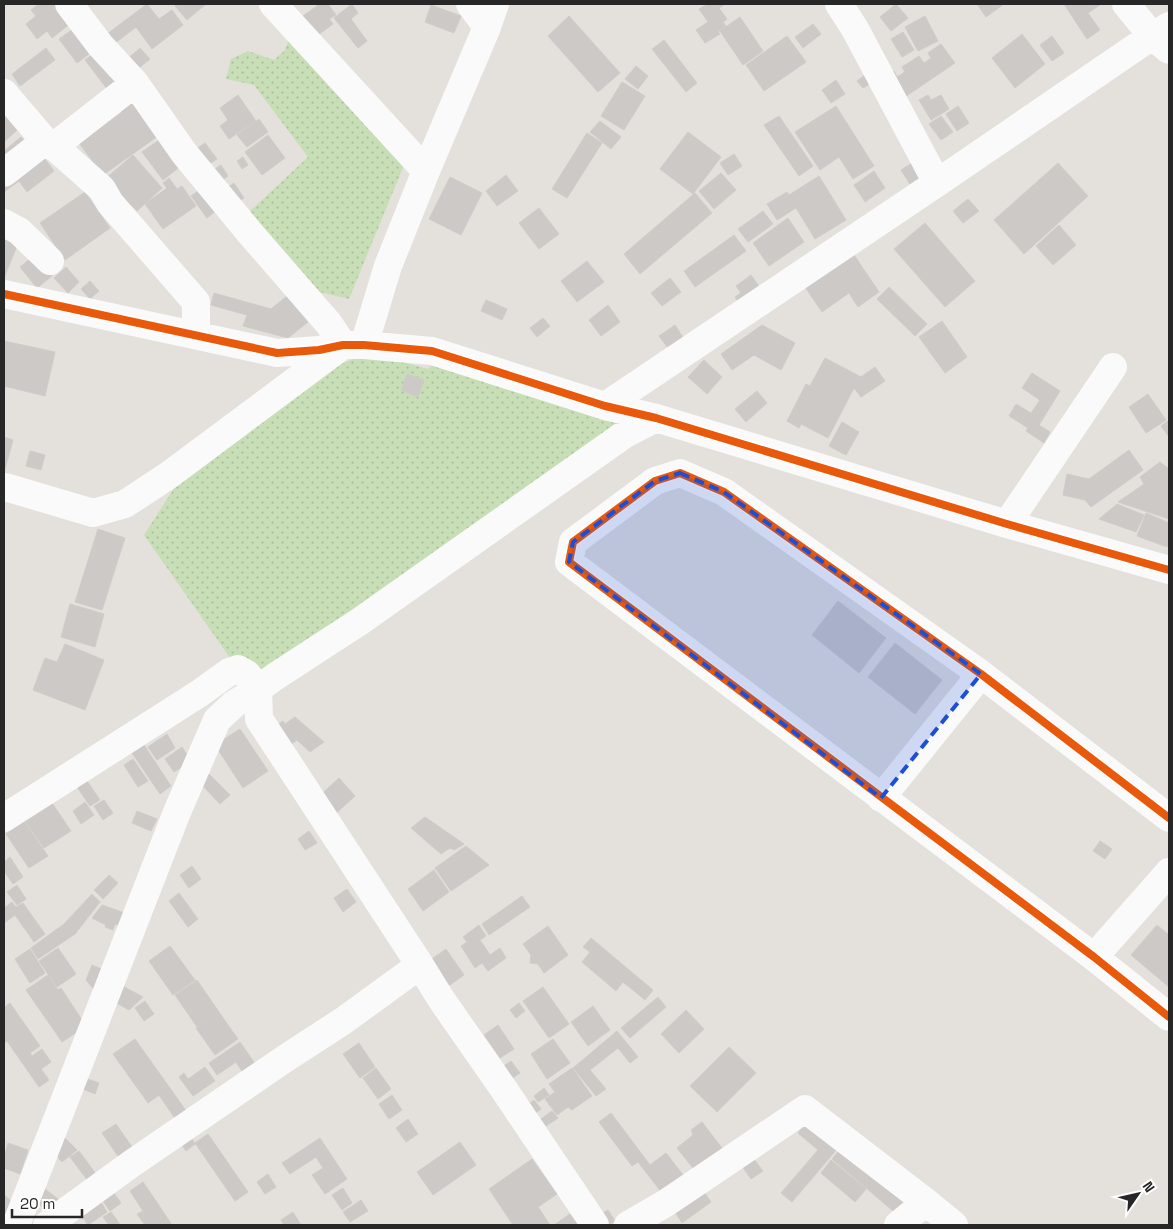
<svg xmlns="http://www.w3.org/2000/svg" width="1173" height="1229" viewBox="0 0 1173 1229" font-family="'Space Grotesk',sans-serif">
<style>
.grass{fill:url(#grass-dots)}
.building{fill:#ccc9c6;stroke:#cfcdc8}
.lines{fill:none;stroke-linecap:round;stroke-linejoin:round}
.minor{stroke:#fbfafa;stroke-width:28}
.cycleway-casing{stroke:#fff;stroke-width:11}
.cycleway{stroke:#e8590c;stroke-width:8}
.marked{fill:#1d4ed8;fill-opacity:0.2;stroke:#1d4ed8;stroke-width:4;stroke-dasharray:10 6;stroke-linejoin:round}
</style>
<defs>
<pattern id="grass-dots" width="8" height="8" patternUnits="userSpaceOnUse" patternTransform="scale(1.25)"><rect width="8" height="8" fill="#c7deb7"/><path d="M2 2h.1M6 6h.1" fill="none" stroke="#abbe9d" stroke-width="1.8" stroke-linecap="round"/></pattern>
</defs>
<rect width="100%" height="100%" fill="#e4e1dc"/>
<path class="grass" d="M290,37L404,165L349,299L315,291L248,213L308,157L254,85L226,79L231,59L248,51L274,60L285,50Z
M371,353L428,369L440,358L627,421L265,674L235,665L144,535L196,454L337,365Z"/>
<path class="building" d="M39,4H56L71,23L52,38L47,31L37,39L26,24L36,16L31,10Z
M147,4L159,19L172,10L183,25L152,49L136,27L114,44L107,34Z
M178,4H206L187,20L175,6Z
M316,4H328L336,15L329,19L333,24L311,40L297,20L317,6Z
M352,4L358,13L351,19L367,41L358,48L334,18Z
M708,4H725L719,8L727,19L723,22L726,26L718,32L720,34L705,43L696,30L708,22L699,9Z
M896,4L908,18L891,31L880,17Z
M977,4H1004L986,17Z
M1064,4H1101L1088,13L1100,30L1087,39Z
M431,5L461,16L454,33L425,22Z
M569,16L620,73L598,92L548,36Z
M925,16L938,41L918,51L905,27Z
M740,17L763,51L743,65L720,31Z
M813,24L821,34L803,48L795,37Z
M76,27L93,51L77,63L59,39Z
M903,32L914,50L902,57L891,39Z
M1022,34L1045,64L1015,88L992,58Z
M787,36L806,62L764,91L746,65Z
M1052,36L1064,53L1052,61L1040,45Z
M664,40L697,83L686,92L652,49Z
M941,44L955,63L899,101L883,78L894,71L897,77L905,72L902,67L919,56L924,63L931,58L928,53Z
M46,48L55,60L20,86L12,74Z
M140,48L150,59L135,71L125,61Z
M96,52L121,86L111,94L85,60Z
M636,66L648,76L638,89L625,79Z
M865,75L871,83L863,88L857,81Z
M836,80L845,94L831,103L822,90Z
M622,82L645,96L624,130L601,116Z
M238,95L256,121L229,139L220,126L228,120L220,108Z
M928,95L931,100L941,95L949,109L931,120L919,100Z
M129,96L158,136L103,175L79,143L122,112L117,105Z
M836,106L874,166L853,179L839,157L820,170L795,132Z
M958,106L969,123L957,131L946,114Z
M4,114L17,130L4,142Z
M779,116L813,166L799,176L764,125Z
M941,116L953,132L941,140L929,124Z
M259,119L268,132L247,147L237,135Z
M600,121L621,137L611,149L590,132Z
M688,132L721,157L693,194L660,169Z
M587,133L602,143L567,198L552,189Z
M268,135L285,158L262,175L245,152Z
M21,137L31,148L4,159V151Z
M162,138L182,165L163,180L142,152Z
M205,143L217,159L206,166L195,150Z
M39,151L54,171L27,192L19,181L4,192V177Z
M734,154L742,166L728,175L720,163Z
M133,155L162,188L137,211L131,205L123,212L105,179Z
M243,157L248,165L242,169L237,161Z
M915,161L923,175L910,184L901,170Z
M1058,163L1088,196L1024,254L994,220Z
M221,165L228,176L219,182L212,171Z
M874,171L885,188L865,202L854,185Z
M721,173L736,190L714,209L699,191Z
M506,175L518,191L497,206L486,191Z
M819,176L846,220L815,239L796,208L777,220L767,204L787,192L789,195Z
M450,177L482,193L461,235L429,219Z
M169,178L177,189L182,186L196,206L163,229L145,204L167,188L163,183Z
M234,183L244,198L234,204L224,190Z
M202,188L217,210L207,218L191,196Z
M85,192L110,228L65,260L40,223Z
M695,193L712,213L640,274L624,254Z
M968,199L979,211L963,223L953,211Z
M539,208L559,234L539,249L519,223Z
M763,211L773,224L748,242L738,229Z
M788,218L804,242L769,266L753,243Z
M925,223L975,281L945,307L894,249Z
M1059,225L1076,245L1053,265L1036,246Z
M734,235L746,251L695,287L684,271Z
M4,238L17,246L4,278Z
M35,255L52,276L37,288L20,267Z
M854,255L879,292L858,307L849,293L822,312L805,287Z
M587,261L604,282L577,302L561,281Z
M66,267L79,282L68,293L54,278Z
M751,275L761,289L740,304L735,297L741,293L736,286Z
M670,278L681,292L662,306L651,293Z
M90,281L99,291L90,299L81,289Z
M889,287L927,324L915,336L877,299Z
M214,293L271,309L287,296L308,322L288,338L243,326L247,315L211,305Z
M486,300L507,309L502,320L481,311Z
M608,305L620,322L601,336L589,320Z
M543,318L550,326L537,337L530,328Z
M942,321L967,357L945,373L919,337Z
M675,325L686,342L671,352L659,336Z
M762,325L795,343L781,370L754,355L732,370L721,354Z
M4,341L55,352L45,396L4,386Z
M825,358L861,377L875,367L885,381L861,397L854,388L828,438L801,424L799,428L787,421L806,384L810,386Z
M704,360L722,377L707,394L688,377Z
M1032,373L1060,391L1039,425L1050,432L1044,443L1026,431L1028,428L1009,416L1016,404L1031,413L1040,400L1022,388Z
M407,374L424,380L418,397L401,390Z
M757,391L767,403L746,422L735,409Z
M1148,394L1166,420L1146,433L1129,407Z
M1169,420V437L1161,426Z
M842,422L859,432L846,455L829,446Z
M4,437L13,440L5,469H4Z
M1129,450L1143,470L1091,507L1085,500L1063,495L1067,474L1089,479Z
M30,451L45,455L41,470L26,466Z
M1160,462L1169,469V519L1118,502L1144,484L1140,477Z
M1117,504L1144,515L1136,532L1099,519Z
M1146,513L1169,523V541L1167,547L1137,536Z
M98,529L125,538L102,610L75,602Z
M838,601L886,638L859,673L812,635Z
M70,604L104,614L95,647L61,637Z
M895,643L942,680L915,714L868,677Z
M65,644L104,660L85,710L33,690L45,658L57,662Z
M295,717L324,742L310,752L297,740L290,745L273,728L283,721L285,724Z
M240,729L268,771L243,788L215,745Z
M167,734L175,748L157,760L148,747Z
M144,745L171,786L160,794L132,753Z
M182,747L191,761L174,772L165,759Z
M133,759L148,781L138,787L124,765Z
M209,774L230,795L220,804L200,783Z
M339,778L355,796L332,817L316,799Z
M87,781L100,800L90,806L77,787Z
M104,800L113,813L103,820L94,806Z
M85,802L94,815L81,824L73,811Z
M52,803L71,831L44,848L25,821Z
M137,811L157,819L151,831L132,823Z
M425,817L464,844L454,850L450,848L441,854L411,828Z
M24,821L48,856L29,868L6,834Z
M309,831L317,843L305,850L298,839Z
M1100,841L1112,849L1105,859L1093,851Z
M466,846L489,865L451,891L435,868Z
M10,857L23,877L13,884L4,871V862Z
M192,866L201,879L189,888L180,875Z
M434,870L449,892L423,911L408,889Z
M109,875L118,883L103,899L94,890Z
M17,885L26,899L17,905L7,892Z
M347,889L356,902L343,912L334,898Z
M179,893L198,919L188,927L169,901Z
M92,894L100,902L75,934L38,959L31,948L64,924Z
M522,896L530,907L489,935L482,924Z
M12,902L16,907L23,903L45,934L34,942L15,915L4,923V908Z
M102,905L125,913L120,926L115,924L113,930L105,927L106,925L92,918Z
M479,925L486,936L480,940L490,955L500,948L506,958L488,971L482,963L475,968L461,946L467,942L463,937Z
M1157,925L1169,935V987L1131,955Z
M548,926L568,955L544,973L538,964L530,963L531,955L523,944Z
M591,938L653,990L645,1000L623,982L616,991L582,962L590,952L583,947Z
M170,946L195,980L173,995L149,961Z
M58,948L76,974L57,987L39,961Z
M30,949L45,973L30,983L15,959Z
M446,949L464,975L447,987L429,961Z
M92,965L104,970L97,993L86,980Z
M48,975L58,990L61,988L86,1026L62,1042L26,990Z
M197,980L219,1012L197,1027L175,995Z
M119,984L143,997L129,1010L113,1001Z
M543,987L569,1024L549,1038L523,1001Z
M658,997L666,1007L630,1038L621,1028Z
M145,1001L154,1014L144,1021L135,1008Z
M10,1003L40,1046L30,1053L32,1056L42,1049L51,1062L41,1069L49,1080L39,1087L7,1041L4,1043V1008Z
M519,1003L525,1011L516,1018L510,1010Z
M593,1006L610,1030L588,1046L571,1022Z
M686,1010L704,1029L679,1053L661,1034Z
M219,1012L238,1039L215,1055L196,1028Z
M498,1025L514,1049L500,1058L484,1035Z
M617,1031L638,1057L630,1063L618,1048L590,1070L606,1089L596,1096L573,1068Z
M135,1039L187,1112L176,1120L159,1095L148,1103L113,1054Z
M553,1039L570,1063L547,1079L531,1054Z
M240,1042L256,1065L244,1074L236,1062L217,1075L209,1063Z
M359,1043L375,1067L360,1078L343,1054Z
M729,1047L756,1073L717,1112L690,1086Z
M511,1061L520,1073L507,1082L498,1070Z
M205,1067L215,1081L193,1096L179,1077L184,1073L188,1079Z
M376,1068L391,1089L378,1099L363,1078Z
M572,1068L592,1096L572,1110L568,1107L557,1115L545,1099L555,1092L549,1084Z
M82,1077L99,1083L95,1094L78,1087Z
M544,1088L549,1095L538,1102L534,1096Z
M392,1095L402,1110L389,1119L379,1104Z
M534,1100L541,1109L530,1117L523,1108Z
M552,1111L558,1118L546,1126L541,1119Z
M611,1113L650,1165L666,1153L684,1176L662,1193L638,1162L632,1166L599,1122Z
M408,1119L418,1134L406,1142L396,1128Z
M702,1122L728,1156L697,1173L677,1148L693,1135L691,1130Z
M806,1123L837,1149L792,1202L781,1193L818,1150L798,1133Z
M116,1124L134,1150L120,1159L102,1133Z
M208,1134L248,1192L235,1201L195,1143Z
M63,1136L77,1150L62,1162L55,1154Z
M190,1136L195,1144L186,1151L181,1143Z
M320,1138L347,1179L325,1194L312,1175L323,1168L316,1157L290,1174L282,1163Z
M460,1142L476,1165L433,1195L417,1172Z
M8,1143L28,1150L20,1174L4,1168V1152L6,1151Z
M841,1148L909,1204L899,1216L832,1159Z
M79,1151L99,1178L91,1185L70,1157Z
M753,1158L763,1171L751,1179L742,1166Z
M532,1159L557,1194L538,1207L550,1225H513L489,1189Z
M831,1160L866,1189L855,1202L821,1173Z
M268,1174L276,1187L265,1194L257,1182Z
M143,1182L156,1201L172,1225H145L137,1214L143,1211L130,1191Z
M41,1186L62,1202L49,1212L37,1203Z
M343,1188L352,1203L342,1210L332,1195Z
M702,1189L711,1202L682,1223L673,1209Z
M112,1190L121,1203L110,1211L101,1198Z
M4,1195L11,1201L6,1214L4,1213Z
M99,1199L107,1212L88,1225L80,1213Z
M361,1200L368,1211L350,1222L343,1212Z
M608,1210L615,1221L608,1225L598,1216Z
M111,1212L117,1220L120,1225H109L103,1217Z
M293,1212L301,1225H284L281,1220Z
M570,1214L579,1225H554Z"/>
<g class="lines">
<path class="minor" d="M69,4L100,45L135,83L184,153L250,233L329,324L343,345
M273,4L426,171
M470,4L487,27
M839,4L855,29L937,183
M1126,4L1152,36L1169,50
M4,93L45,141L58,150L102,189L110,203L196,302V335
M53,147L135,83
M4,173L45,141
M4,223L19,231L50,261
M4,294L277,353L319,350L343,345H364L432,351L605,406L656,418L1007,524L1169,570
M364,345L388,266L426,171L487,27L495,4
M605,406L937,183L1152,36L1169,26
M5,487L93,513L125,504L169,475L338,349
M1007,524L1113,367
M881,798L981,674
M4,818L200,693L229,672L238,669L247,674L258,689L259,719L420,965L441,999L503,1088L595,1225
M1169,818L981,674L724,492L680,473L655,481L573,542L569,562L1094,957L1169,1017
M1094,957L1169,872
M16,1225L177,812L217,720L234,704L258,689L276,676L359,622L625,434L656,418
M47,1225L131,1164L286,1058L343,1021L420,965
M628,1225L666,1203L805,1109L926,1202L954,1225
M898,1225L926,1202"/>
<g class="cycleway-casing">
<path id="cycleway" d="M4,294L277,353L319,350L343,345H364L432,351L605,406L656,418L1007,524L1169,570
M1169,818L981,674L724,492L680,473L655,481L573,542L569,562L1094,957L1169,1017"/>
</g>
<use href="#cycleway" class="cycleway"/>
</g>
<path class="marked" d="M680,473L724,492L981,674L881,798L569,562L573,542L655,481Z"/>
<rect width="1173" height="1229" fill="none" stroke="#272727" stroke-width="10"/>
<g transform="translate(1138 1194) rotate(56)" stroke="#ffffff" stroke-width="4" paint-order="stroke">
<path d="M0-4L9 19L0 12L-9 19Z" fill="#272727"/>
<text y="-8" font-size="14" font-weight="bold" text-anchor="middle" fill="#272727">N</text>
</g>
<path d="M12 1209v8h70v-8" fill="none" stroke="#272727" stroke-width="2.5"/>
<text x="20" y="1209" font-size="15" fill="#272727" stroke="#ffffff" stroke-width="4" paint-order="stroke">20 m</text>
</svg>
